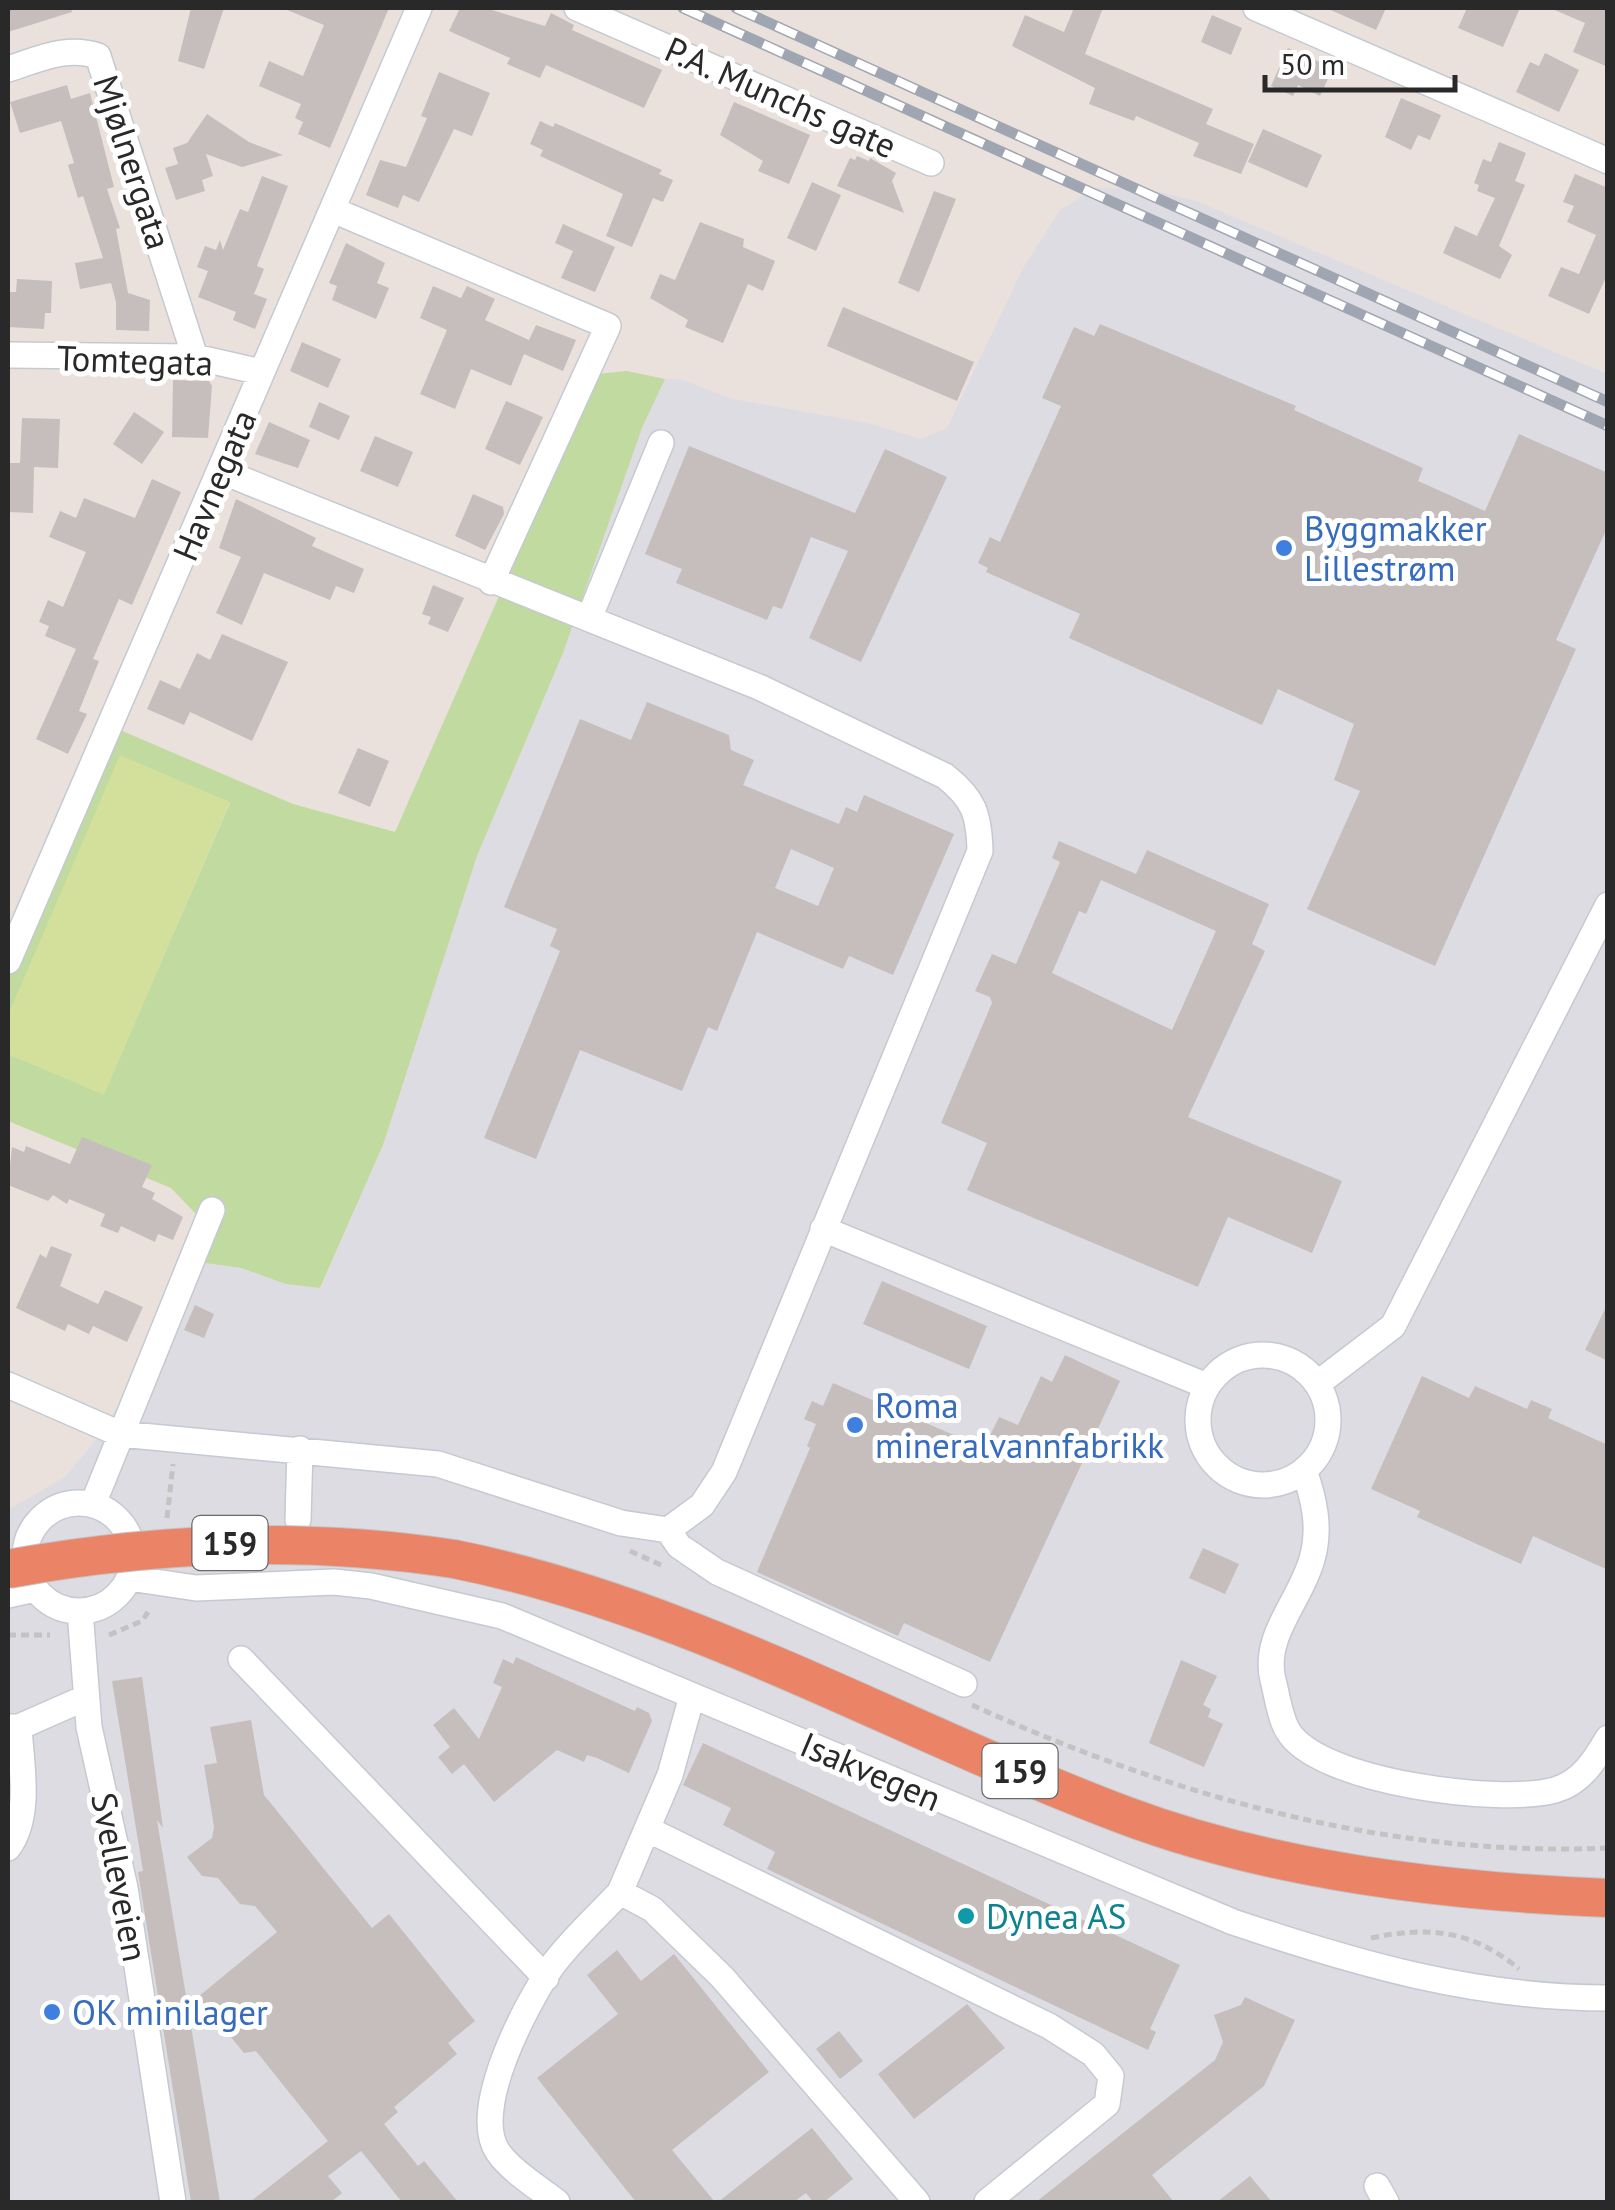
<svg xmlns="http://www.w3.org/2000/svg" width="1615" height="2210" viewBox="0 0 1615 2210" font-family="'PT Sans',sans-serif">
<style>
.industrial{fill:#dddce3}
.green{fill:#c0da9f}
.pitch{fill:#d2e09c}
.building{fill:#c5bebc;fill-rule:evenodd}
.lines{fill:none;stroke-linecap:round;stroke-linejoin:round}
.minor-casing{stroke:#c4cad1;stroke-width:28}
.highway-casing{stroke:#c3c3c3;stroke-width:40}
.path{stroke:#c3c3c3;stroke-width:5;stroke-dasharray:8 5;stroke-linecap:butt}
.minor{stroke:#fff;stroke-width:25}
.highway{stroke:#eb8366;stroke-width:38}
.rail-casing{stroke:#a0a6b1;stroke-width:11}
.rail{stroke:#fff;stroke-width:8;stroke-dasharray:22;stroke-linecap:butt}
.highway-bridge-casing{stroke:#c3c3c3;stroke-width:40;stroke-linecap:butt}
.highway-bridge{stroke:#eb8366;stroke-width:38}
.shop-dot{fill:#3f7fe0;stroke:#fff;stroke-width:4}
.culture-dot{fill:#0f9aa8;stroke:#fff;stroke-width:4}
.labels{text-anchor:middle;dominant-baseline:central;stroke-width:10;stroke-linejoin:round;paint-order:stroke}
.shield{fill:#fff;stroke:#696969;stroke-width:2.5}
.shield-label{font-size:32px;font-weight:bold;fill:#292929}
.street-label{font-size:35px;fill:#292929;stroke:#fff}
.shop-label{font-size:35px;fill:#366cbe;stroke:#fff;text-anchor:start}
.culture-label{font-size:35px;fill:#0d838f;stroke:#fff;text-anchor:start}
</style>
<rect width="100%" height="100%" fill="#eae1dc"/>
<path class="industrial" d="M1095,188L1147,189L1196,201L1607,374V2202H8V1510L65,1477L99,1436L130,1387L177,1259L241,1268L286,1284L321,1288L383,1145L477,856L563,653L642,428L665,379H680L733,399L868,423L921,439L947,428L1022,270L1060,210Z"/>
<path class="green" d="M627,371L665,379L642,428L563,653L477,856L383,1145L320,1288L286,1284L241,1268L177,1259L197,1215L171,1188L8,1121V1054L104,1094L230,803L120,756L8,1016V974L120,730L293,804L395,832L597,374Z"/>
<path class="pitch" d="M120,755L230,802L104,1095L8,1054V1016Z"/>
<path class="building" d="M8,8H71L72,12L8,32Z
M191,8H224L204,69L178,61Z
M282,8H389L330,148L298,134L303,122L295,118L301,104L259,86L269,61L303,76L324,25Z
M460,8H485L545,26L551,13L574,25L572,30L662,70L644,108L546,65L540,78L507,64L510,58L449,31Z
M1074,8H1103L1085,54L1213,109L1206,124L1254,144L1241,174L1193,156L1199,143L1136,116L1134,121L1089,104L1095,88L1012,46L1025,15L1064,32Z
M1326,8H1386L1376,30Z
M1467,8H1520L1503,47L1458,28Z
M1550,8H1608V67L1573,52L1585,23Z
M1212,15L1242,28L1231,55L1201,42Z
M1288,48L1333,68L1320,96L1298,85L1293,96L1271,86Z
M1545,53L1579,70L1559,112L1516,92L1530,62L1539,66Z
M439,72L490,93L472,136L454,129L419,202L403,195L398,208L366,195L380,160L406,167L427,118L421,116Z
M67,85L71,99L90,93L114,187L107,189L120,228L116,229L128,293L150,300L149,331L116,330V302L111,283L80,289L75,263L103,258L83,196L78,198L68,165L74,163L61,121L20,133L10,102Z
M1401,98L1441,115L1430,140L1418,135L1411,150L1385,137Z
M734,102L810,135L789,184L758,171L763,161L720,135Z
M207,114L249,142L283,155L242,167L206,154L213,176L202,180L205,191L176,200L165,168L178,164L173,148L187,143Z
M540,121L553,127L555,123L662,170L659,174L673,180L663,202L653,198L632,247L606,236L623,194L540,156L543,150L530,144Z
M1263,129L1322,155L1307,188L1248,162Z
M1499,142L1526,153L1515,181L1525,185L1499,246L1512,255L1500,279L1443,253L1455,226L1477,236L1495,198L1477,191L1479,185L1474,183L1483,159L1491,162Z
M857,156L869,161L870,158L896,173L892,181L904,213L837,186L850,158L855,160Z
M1575,174L1608,188V273L1589,314L1548,296L1561,267L1579,274L1596,235L1567,222L1574,206L1563,202Z
M262,176L288,186L257,266L264,269L254,294L267,299L255,329L233,320L236,312L198,297L208,271L197,267L205,246L216,250L220,240L223,250L240,209L248,212Z
M812,182L841,195L816,251L787,238Z
M934,191L956,199L919,292L898,283Z
M700,222L744,239L743,247L775,261L763,291L748,284L723,343L685,327L688,320L650,298L660,274L675,280Z
M563,224L615,247L595,292L561,278L573,251L555,243Z
M346,243L385,263L377,283L389,288L376,319L332,300L337,286L329,283Z
M17,279L52,281L51,313H45L44,329L8,327V292H16Z
M433,286L461,298L467,286L495,299L485,320L529,340L536,325L576,340L563,371L524,354L511,386L471,369L455,409L420,394L447,330L420,318Z
M843,307L974,362L957,401L827,346Z
M1100,324L1296,406L1294,410L1423,468L1418,481L1485,511L1519,434L1608,473V526L1556,640L1576,649L1435,966L1307,909L1360,791L1334,780L1354,724L1278,689L1262,725L1069,638L1080,614L986,572L988,568L978,563L990,537L1000,542L1061,406L1042,398L1074,327L1094,336Z
M302,342L341,359L328,388L290,371Z
M173,380L209,381L212,386L208,438L172,437Z
M506,401L543,417L520,465L485,449Z
M319,402L350,416L339,440L309,427Z
M134,412L164,432L142,464L113,444Z
M22,418L60,419L58,468L34,467L33,513L8,512V463H20Z
M269,422L310,440L298,468L255,454Z
M375,436L413,452L398,487L360,471Z
M689,446L855,513L885,449L947,477L861,662L809,638L848,551L811,537L782,609L773,606L767,620L676,583L682,569L645,554Z
M152,479L181,492L132,605L119,599L93,659L99,661L79,711L87,714L68,754L36,739L76,649L45,636L49,626L39,622L48,600L63,607L86,552L49,537L60,511L76,518L84,498L135,518Z
M473,494L503,507L504,514L485,550L455,536Z
M236,499L316,538L312,546L364,569L354,593L336,586L330,600L264,573L242,625L216,613L241,557L219,548Z
M433,585L464,598L448,632L428,624L431,617L422,614Z
M222,634L288,662L252,741L190,712L184,725L147,709L160,680L180,689L197,653L210,660Z
M647,702L729,735L731,750L754,760L743,785L839,824L846,807L857,812L864,795L954,834L893,975L849,956L843,969L757,932L717,1031L708,1027L682,1091L580,1050L536,1159L484,1138L560,951L550,946L557,929L504,907L580,719L631,740ZM791,849L834,868L818,906L775,888Z
M358,748L389,761L370,807L338,793Z
M1059,841L1136,874L1147,850L1269,904L1252,944L1265,951L1188,1117L1342,1181L1312,1253L1228,1217L1198,1287L967,1190L987,1143L941,1123L992,1003L990,997L975,991L992,954L1016,964L1060,862L1052,858ZM1101,880L1216,931L1172,1030L1052,973L1079,911L1086,914Z
M82,1137L152,1165L142,1187L155,1193L152,1199L183,1217L173,1240L158,1234L155,1242L121,1226L118,1233L100,1226L105,1214L69,1199L67,1204L53,1195L48,1201L8,1185L12,1147L24,1152L26,1146L70,1164Z
M51,1246L72,1254L60,1286L98,1304L105,1290L143,1307L127,1342L93,1326L89,1334L68,1324L65,1331L16,1308L40,1254L46,1258Z
M882,1281L987,1326L969,1369L863,1324Z
M1608,1303V1361L1585,1350Z
M195,1305L214,1314L204,1338L184,1330Z
M1065,1355L1120,1381L990,1662L904,1623L898,1636L757,1572L810,1448L807,1446L816,1424L804,1419L812,1401L823,1406L833,1383L984,1448L999,1417L1018,1425L1041,1376L1052,1382Z
M1422,1376L1469,1398L1475,1386L1527,1409L1531,1400L1552,1409L1548,1418L1608,1445V1570L1533,1536L1521,1564L1417,1517L1420,1511L1371,1489Z
M1203,1548L1239,1564L1225,1594L1189,1578Z
M516,1657L635,1711L637,1707L649,1713L652,1721L629,1773L597,1758L587,1755L584,1762L557,1750L494,1802L464,1764L452,1774L438,1757L450,1747L433,1725L454,1708L479,1739L502,1687L493,1683L503,1659L513,1664Z
M1181,1660L1217,1676L1203,1705L1211,1709L1208,1717L1223,1724L1204,1767L1149,1743Z
M142,1677L163,1828L157,1820L220,2202H191L138,1872L143,1871L112,1681Z
M251,1720L264,1795L372,1928L389,1914L475,2021L448,2043L457,2054L394,2107L398,2112L384,2124L418,2166L424,2161L458,2202H402L361,2151L328,2176L342,2193L331,2202H250L328,2141L256,2051L244,2053L198,1997L277,1932L255,1906L240,1904L218,1878L202,1876L187,1857L212,1838L214,1827L204,1765L217,1763L210,1727Z
M703,1743L1180,1965L1150,2029L1156,2032L1148,2050L767,1869L775,1852L723,1825L731,1808L683,1785Z
M617,1950L641,1981L674,1954L769,2072L672,2150L715,2202H636L537,2078L618,2014L587,1975Z
M1245,1997L1295,2020L1264,2086L1152,2175L1174,2202H1036L1215,2060L1223,2042L1214,2015L1241,2005Z
M967,2004L1005,2048L914,2119L878,2074Z
M839,2031L863,2061L840,2079L816,2049Z
M812,2128L853,2179L824,2202H813L806,2193L794,2202H718Z
M1250,2176L1272,2202H1217Z"/>
<g class="lines">
<g class="minor-casing">
<path id="minor" d="M577,8L931,163
M1256,8L1608,161
M8,69C37,60 67,45 98,56L195,357
M333,210L608,326L491,582
M8,355L195,357L261,372
M590,616L661,443
M8,961L419,8
M823,1229L1207,1386
M1198 1420a65 65 0 1 1 130 0a65 65 0 1 1-130 0Z
M1317,1384L1393,1326L1608,905
M8,1385L120,1434L438,1464L621,1523L668,1530L702,1505L724,1472L980,851C979,814 974,799 945,776L759,687L221,471
M1304,1470C1314,1499 1321,1528 1312,1559C1301,1600 1262,1636 1273,1680C1277,1695 1280,1718 1288,1731C1319,1783 1502,1805 1555,1790C1581,1783 1595,1760 1608,1738
M25 1557a54 54 0 1 1 108 0a54 54 0 1 1-108 0Z
M93,1504L212,1210
M298,1520L300,1449
M668,1530L679,1546L717,1572L964,1684
M129,1578L196,1588L334,1582L371,1586L502,1616L1233,1922C1358,1964 1475,1998 1608,1998
M8,1595L35,1589
M80,1611L89,1727L125,1888L173,2202
M241,1659L546,1978
M692,1696L670,1775L620,1892L652,1909L722,1977L917,2202
M8,1727H19L85,1698
M647,1829L1049,2026L1093,2054L1111,2076L1107,2104L987,2202
M8,1848C32,1815 21,1765 19,1727
M1377,2186L1386,2202
M557,2202C539,2188 511,2171 498,2152C469,2110 527,2003 552,1966C571,1940 598,1916 620,1892"/>
</g>
<g class="highway-casing">
<path id="highway" d="M454,1559C686,1605 903,1732 1124,1815C1273,1871 1450,1892 1608,1898"/>
</g>
<path class="path" d="M167,1518L173,1464
M630,1551L661,1565
M8,1635H50
M109,1635L142,1621L148,1612
M972,1705C1169,1795 1389,1858 1608,1848
M1371,1938C1429,1926 1472,1930 1519,1969"/>
<use href="#minor" class="minor"/>
<use href="#highway" class="highway"/>
<g class="rail-casing">
<path id="rail" d="M683,8L1608,426
M736,8L1608,402"/>
</g>
<use href="#rail" class="rail"/>
<g class="highway-bridge-casing">
<path id="highway-bridge" d="M8,1569C157,1542 303,1536 454,1559"/>
</g>
<use href="#highway-bridge" class="highway-bridge"/>
</g>
<g class="shop-dot">
<circle cx="1284" cy="548" r="10"/>
<circle cx="855" cy="1425" r="10"/>
<circle cx="52" cy="2012" r="10"/>
</g>
<circle class="culture-dot" cx="966" cy="1916" r="10"/>
<g class="labels">
<g class="shield">
<rect x="192.5" y="1516" width="75" height="54" rx="8"/>
<rect x="982.5" y="1744" width="75" height="54" rx="8"/>
</g>
<g class="shield-label">
<text x="230" y="1543">159</text>
<text x="1020" y="1771">159</text>
</g>
<g class="street-label">
<text transform="translate(781 97) rotate(24)">P.A. Munchs gate</text>
<text transform="translate(133 162) rotate(72)">Mjølnergata</text>
<text transform="translate(135 360) rotate(2)">Tomtegata</text>
<text transform="translate(214 485) rotate(-67)">Havnegata</text>
<text transform="translate(871 1771) rotate(23)">Isakvegen</text>
<text transform="translate(120 1877) rotate(79)">Svelleveien</text>
</g>
<g class="shop-label">
<text x="1304" y="528">Byggmakker<tspan x="1304" dy="40">Lillestrøm</tspan></text>
<text x="875" y="1405">Roma<tspan x="875" dy="40">mineralvannfabrikk</tspan></text>
<text x="72" y="2012">OK minilager</text>
</g>
<g class="culture-label">
<text x="986" y="1916">Dynea AS</text>
</g>
</g>
<rect width="1615" height="2210" fill="none" stroke="#292929" stroke-width="20"/>
<path d="M1265 75v15h190v-15" fill="none" stroke="#292929" stroke-width="5"/>
<text x="1280" y="75" font-size="30" fill="#292929" stroke="#ffffff" stroke-width="8" paint-order="stroke">50 m</text>
</svg>
